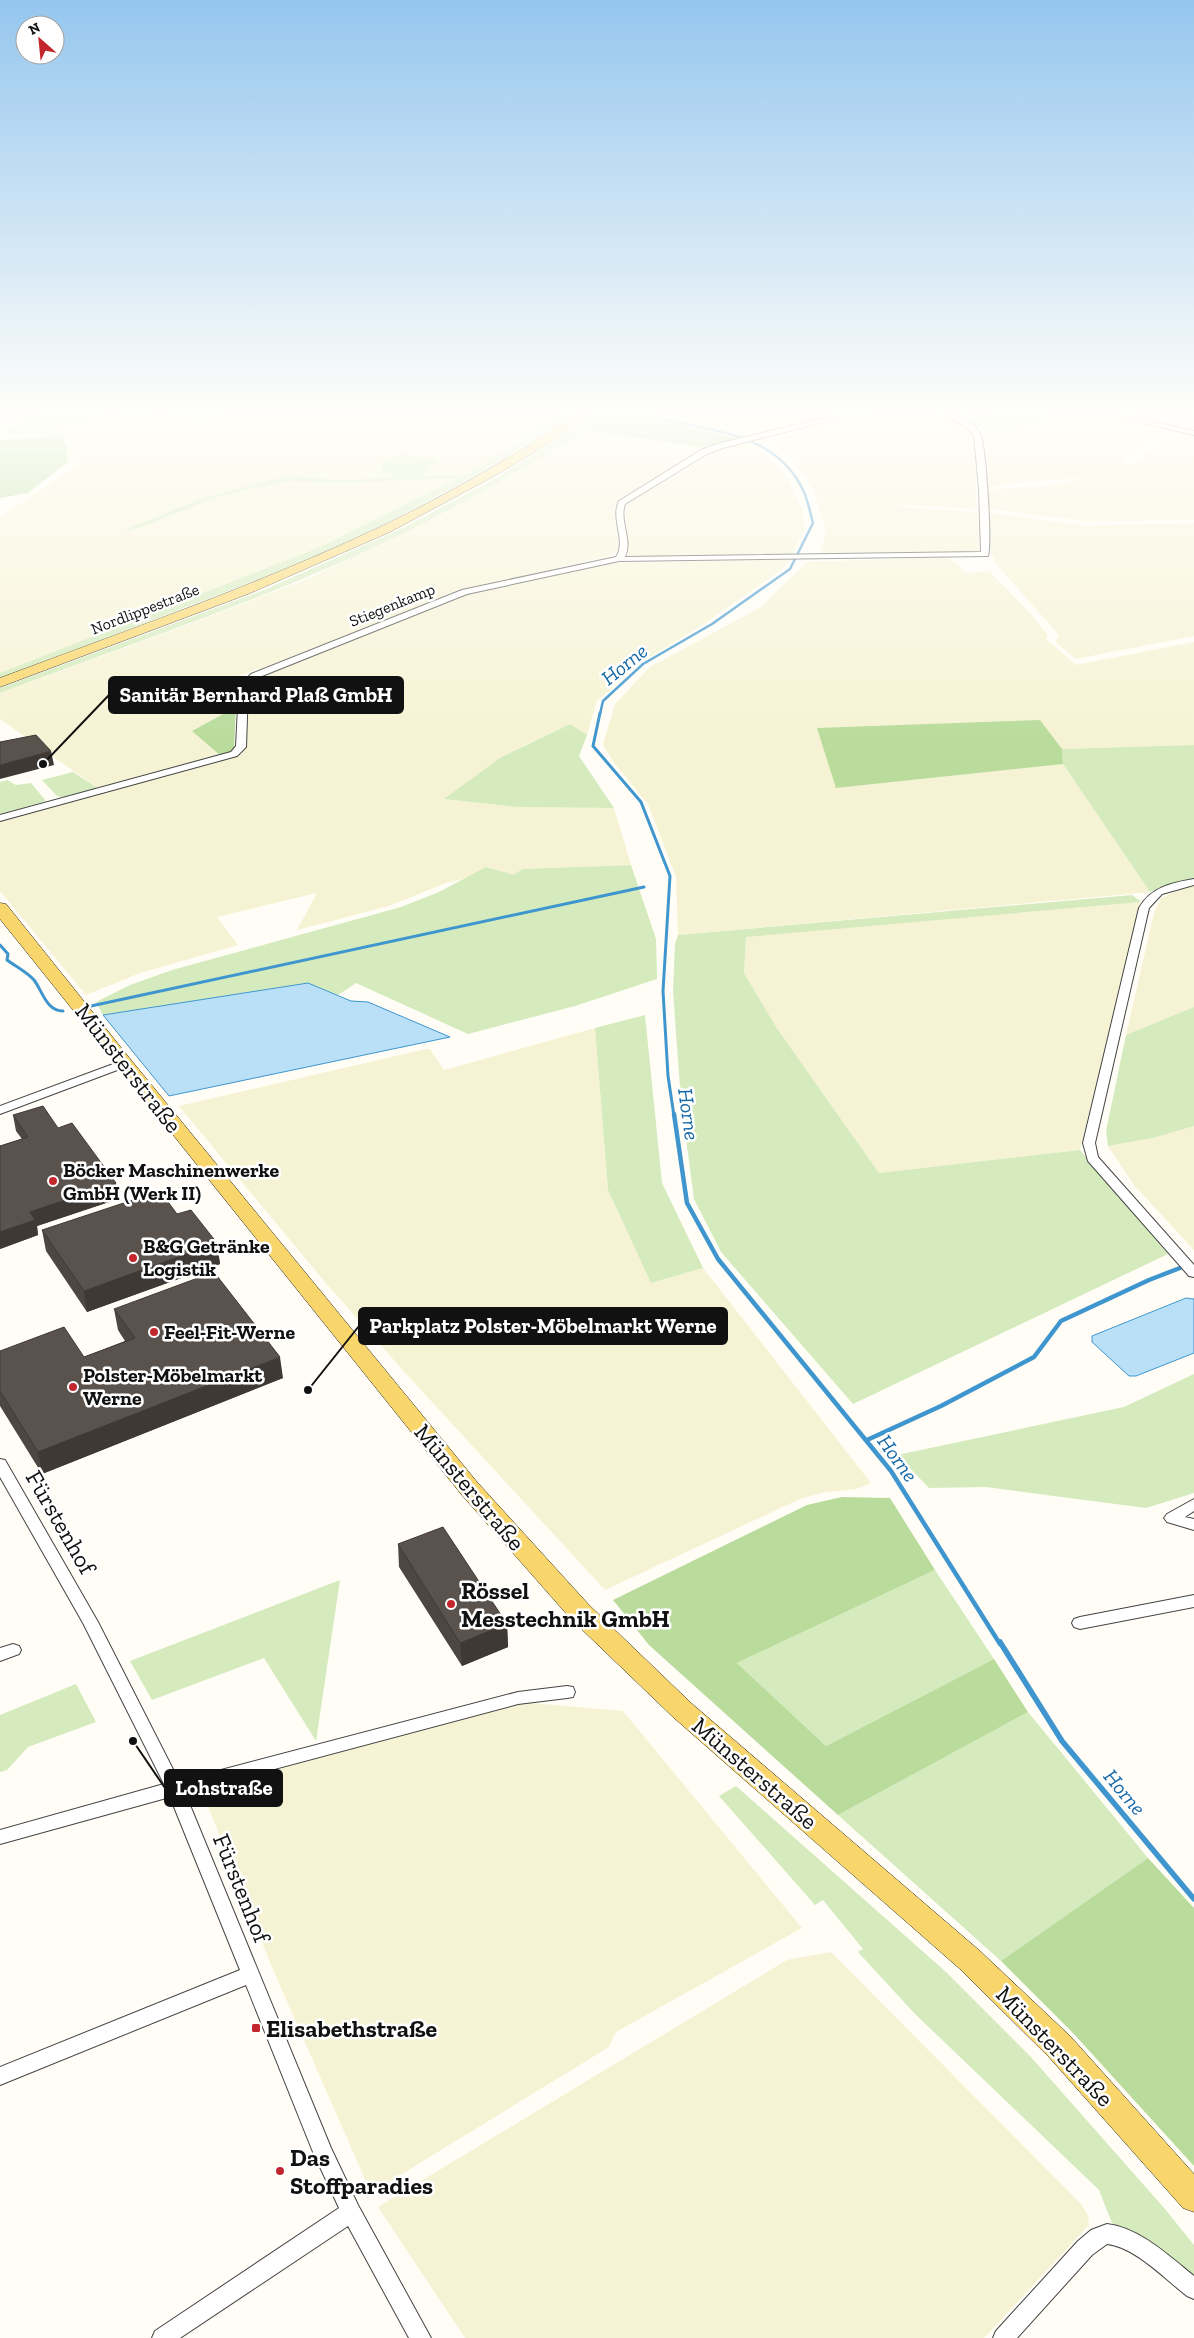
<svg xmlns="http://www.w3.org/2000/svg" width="1194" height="2338" viewBox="0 0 1194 2338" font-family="'Zilla Slab',serif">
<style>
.farmland{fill:#f6f3d4}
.green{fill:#d5ebbd}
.forest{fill:#b9dc9c}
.water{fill:#b9e0f7;stroke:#3f96cf}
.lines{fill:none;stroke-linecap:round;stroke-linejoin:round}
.stream-far3{stroke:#3f96cf;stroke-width:2.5}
.stream-far2{stroke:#3f96cf;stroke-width:3}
.stream-far1{stroke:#3f96cf;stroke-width:4.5}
.stream{stroke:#3f96cf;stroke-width:5.5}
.minor-casing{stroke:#444;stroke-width:2}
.primary-casing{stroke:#222;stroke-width:1}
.minor{fill:#fff;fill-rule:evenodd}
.primary{fill:#f9d66b;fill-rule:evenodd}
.wall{fill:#4d4742}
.shaded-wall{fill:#3f3936}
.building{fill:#5a524d;stroke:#3f3936}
.poi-dot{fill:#c4262e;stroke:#fff;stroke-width:2}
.labels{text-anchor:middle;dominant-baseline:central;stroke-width:5;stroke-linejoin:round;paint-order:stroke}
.far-street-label{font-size:16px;fill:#111;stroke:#fff}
.poi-label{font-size:20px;font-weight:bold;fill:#111;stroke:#fff;text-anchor:start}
.water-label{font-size:21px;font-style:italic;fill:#1768a6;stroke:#fff}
.near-street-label{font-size:24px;fill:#111;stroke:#fff}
.near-poi-label{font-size:24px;font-weight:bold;fill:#111;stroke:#fff;text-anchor:start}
.leader{fill:none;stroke:#111;stroke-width:2}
.callout-dot{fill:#111;stroke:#fff;stroke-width:2}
.callout{fill:#111;stroke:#111;stroke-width:2}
.callout-label{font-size:21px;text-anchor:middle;font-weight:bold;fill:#fff}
</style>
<rect width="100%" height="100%" fill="#fffdf5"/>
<path class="farmland" d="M0,409H63L27,422L0,420Z
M249,409H571L547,426L465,475L429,476L424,474L436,463L435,460L424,458L391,474L393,478L336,480L291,475L206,497L127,529L129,531L147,525L217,497L289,481L335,483L460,477L320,547L0,673V517L81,463L68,462L67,448L58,436L40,437L47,426L86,421L93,416L111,412L124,418L160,413L205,421Z
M642,409H871L816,418L746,437L648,415Z
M905,409H925L973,430L977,509L900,505L899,507L977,512L979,552L820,555L826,530L814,491L792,459L766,440L850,419Z
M1077,409L1172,429L1120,461L1129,465L1181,432L1194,435V520L1084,521L990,509L988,490L1066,483L1088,477L989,486L986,429L1059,418Z
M587,430L707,448L618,502L614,510L619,549L609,556L462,590L262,668L234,677L236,707L192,731L222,757L99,789L0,719V693L193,623L307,579L413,529L497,484Z
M744,443L763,453L784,473L803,511L804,531L792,555L629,557L625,507L629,502L726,447Z
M991,513L1086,526L1194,523V636L1075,659L1056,642L1059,635L997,565L991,552Z
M949,557L967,573L989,571L1029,612L1048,635L1046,639L1076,665L1194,642V745L1062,749L1040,721L836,788L1063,764L1150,892L678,935L676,877L648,804L615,764L603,745L615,704L650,667L761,607L807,562Z
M790,560L784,568L704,624L640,663L597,701L587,735L570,724L523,746L445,799L516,807L614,808L631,865L522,869L514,875L486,867L467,878L446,883L389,906L297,930L317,893L217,917L238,945L140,973L86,995L0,891V820L239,756L246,747L248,692L254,682L265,674L467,594L602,563Z
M1194,886V1007L1126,1035L1154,913L1161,898L1181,889Z
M1141,902L1080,1150L879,1173L776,1027L744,973L746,936Z
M595,1028L608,1190L651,1283L703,1268L871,1483L856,1489L821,1493L800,1499L605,1590L408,1376L324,1281L179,1106L426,1049H430L444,1070Z
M1194,1126V1250L1134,1185L1108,1146L1153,1138Z
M520,1702L623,1711L802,1928L616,2032L609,2047L371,2193L271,1965L202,1791L208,1786Z
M831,1952L1081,2204L1088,2216L1089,2225L984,2338H465L378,2207L787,1960Z"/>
<path class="green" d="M63,409L117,410L93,416L86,421L47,426L43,432L4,435L5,428Z
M140,409H241L198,420L160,413L124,418L118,414Z
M571,409H583L473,477L381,526L303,562L0,679V673L320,547L458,478L335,483L289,481L217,497L147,525L129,531L126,529L206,497L291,475L336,480L392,478L391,474L381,471L382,463L402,454L435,460L437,463L424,474L429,476L465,475L547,426Z
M604,409H620C606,411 586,431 573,439C521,470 469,500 414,528C281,595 139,640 0,693V688L264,590L403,528L496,478Z
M1020,409H1033L1052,419L986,429L967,421Z
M570,724L587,735L579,756L614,808L516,807L444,799L500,758Z
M1194,745V879L1162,886L1150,892L1063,764L1062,749Z
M73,772L99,789L65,798L57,796L42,780Z
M7,780L16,785L31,783L46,801L0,815V782Z
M631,865L656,939L657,979L575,1006L468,1034L356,983L338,995L308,983L103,1015L96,1002L130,985L172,970L401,907L439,892L486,867L514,875L522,869Z
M1132,895L1141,902L746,937L744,973L776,1027L879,1173L1080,1150L1168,1254L853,1404L721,1252L694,1199L681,1101L673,991L675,944L678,935Z
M1194,1007V1126L1153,1138L1108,1146L1106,1131L1126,1035Z
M645,1015L662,1183L703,1268L651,1283L608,1190L595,1028Z
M1194,1374V1493L1146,1508L986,1487L929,1488L897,1455L1124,1407Z
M935,1570L994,1659L826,1746L737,1663Z
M340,1580L316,1741L264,1658L152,1700L130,1661Z
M76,1684L96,1722L28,1747L7,1770L0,1772V1715Z
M1028,1712L1148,1858L1001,1961L838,1815Z
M736,1786L946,1972L1030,2056L1165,2209L1194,2245V2280L1137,2237L1112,2223L1099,2190L915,2014L858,1952L863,1949L823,1900L815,1905L719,1796Z"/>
<path class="forest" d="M614,410L737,438L707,448L587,430Z
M58,436L62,437L67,448L68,462L28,493L0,498V440Z
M236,707L234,747L230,753L222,757L192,731Z
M1040,720L1062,749L1063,764L836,788L817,728Z
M842,1497L890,1498L935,1570L737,1663L826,1746L994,1659L1028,1712L838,1815L649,1645L613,1600L807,1505Z
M1148,1858L1194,1908V2166L1073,2033L1001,1961Z"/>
<path class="water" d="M308,983L351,1001L368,1002L450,1037L169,1096L103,1015Z
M1186,1298L1194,1299V1353L1136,1376H1129L1092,1342V1336Z"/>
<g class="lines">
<path class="stream-far3" d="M600,714L603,701L643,664L712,624L790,569L813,523C810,512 808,500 803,490C777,434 714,431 662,419C653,417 640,416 634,409"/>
<path class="stream-far2" d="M600,713L593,746L641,802L670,876L663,991L668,1076L674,1116
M0,945L8,954L7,960C15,966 27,972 34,980C42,990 46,1011 63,1011
M91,1006L644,887"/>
<path class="stream-far1" d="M674,1114L687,1203L718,1259L891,1471L1000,1644
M867,1440L941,1406L1034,1357L1061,1321L1149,1280L1180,1268"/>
<path class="stream" d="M1000,1642L1062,1741L1194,1899"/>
<g class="minor-casing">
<path id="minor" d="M873,409H888L816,424L723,448L707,454L625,504C619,521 633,540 625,557L981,552L979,489L974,435L962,424L930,409C945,409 972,418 980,433C986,443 992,544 988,556L619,561L467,594L257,678L248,687L246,747L237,756L0,821V815L231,752L236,746L239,687L251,674L462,590L616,557C627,541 610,519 619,501L701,450L717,444L816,420Z
M1086,409H1099L1194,431V435Z
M1194,879V885L1162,894L1149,908L1095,1143L1098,1157L1194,1265V1277L1189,1276L1088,1161L1083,1143L1139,908C1151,887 1171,883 1194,879Z
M124,1060L130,1064L128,1066L0,1114V1106Z
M0,1459L5,1460L98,1622L179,1781L518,1692L567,1686L573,1687L575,1692L573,1697L567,1698L518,1704L185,1793L331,2148L358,2205L431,2338H409L348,2226L180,2338H152L155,2331L339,2208L313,2152L246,1985L0,2085V2067L240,1970L170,1797L0,1844V1830L164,1784L83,1623L0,1477Z
M1194,1499V1511L1185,1517L1194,1519V1530L1167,1522L1164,1518L1167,1514Z
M1194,1595V1607L1080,1629L1074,1627L1072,1623L1074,1619L1080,1617Z
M13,1644L19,1646L21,1650L19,1654L0,1661V1648Z
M1107,2224C1140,2228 1169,2256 1194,2276V2299L1187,2296C1165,2279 1135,2247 1107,2244L1092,2255L1017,2338H993L996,2331L1078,2241L1091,2230Z"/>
</g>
<g class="primary-casing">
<path id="primary" d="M584,409H597L547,444L496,475L390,532L248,594L0,687V678C128,630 258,585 382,526C452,492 520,453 584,409Z
M0,903L6,904L131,1060L477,1482L589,1605L691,1703L980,1951L1070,2036L1194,2174V2212L1183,2208L1048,2056L960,1969L673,1717L571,1619L461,1494L0,919Z"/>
</g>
<use href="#minor" class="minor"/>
<use href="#primary" class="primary"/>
</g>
<path class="wall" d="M13,1115L58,1128L118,1199L37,1226L38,1235L0,1249V1146L22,1139L16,1131Z
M177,1214L217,1243L220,1264L87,1312L46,1251L42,1230Z
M114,1309L283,1378L42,1474L0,1406V1351L84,1357L125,1341L118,1330Z
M398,1544L507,1624L508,1647L462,1666L399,1567Z"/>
<path class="shaded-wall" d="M51,751L54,765L0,779V765Z
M116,1183L118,1199L37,1226L38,1235L0,1249V1232L30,1212Z
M217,1243L220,1264L87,1312L84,1291Z
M280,1357L283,1378L42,1474L38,1452Z
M507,1624L508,1647L462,1666L460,1643Z"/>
<path class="building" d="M36,735L51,751L0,765V742Z
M43,1106L58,1128L72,1123L116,1183L30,1212L35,1220L0,1232V1146L28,1137L13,1115Z
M160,1191L177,1214L191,1210L217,1243L84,1291L42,1230Z
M214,1272L280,1357L38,1452L0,1391V1351L64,1327L84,1357L135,1338L114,1309Z
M443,1527L507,1624L460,1643L398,1544Z"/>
<linearGradient id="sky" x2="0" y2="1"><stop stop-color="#95c6ee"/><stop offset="0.56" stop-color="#fffefa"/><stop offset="1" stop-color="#fffefa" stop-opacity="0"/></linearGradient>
<rect width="1194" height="736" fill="url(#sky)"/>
<g class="poi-dot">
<circle cx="53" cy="1181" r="5"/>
<circle cx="133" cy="1258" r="5"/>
<circle cx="154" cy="1332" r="5"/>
<circle cx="73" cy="1387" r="5"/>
<circle cx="451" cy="1604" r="5"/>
<rect x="251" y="2023" width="10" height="10" rx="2.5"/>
<circle cx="280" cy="2171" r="5"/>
</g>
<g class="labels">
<g class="far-street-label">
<text transform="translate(392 605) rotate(-22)">Stiegenkamp</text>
<text transform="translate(145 609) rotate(-21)">Nordlippestraße</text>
</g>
<g class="poi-label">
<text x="63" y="1170">Böcker Maschinenwerke<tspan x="63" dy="23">GmbH (Werk II)</tspan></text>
<text x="143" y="1246">B&amp;G Getränke<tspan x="143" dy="23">Logistik</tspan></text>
<text x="164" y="1332">Feel-Fit-Werne</text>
<text x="83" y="1375">Polster-Möbelmarkt<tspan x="83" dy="23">Werne</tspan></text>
</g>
<g class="water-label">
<text transform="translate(624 664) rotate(-39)">Horne</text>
<text transform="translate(689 1114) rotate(82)">Horne</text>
<text transform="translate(898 1458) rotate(54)">Horne</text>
<text transform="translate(1125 1792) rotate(50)">Horne</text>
</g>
<g class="near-street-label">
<text transform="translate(129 1068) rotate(52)">Münsterstraße</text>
<text transform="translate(470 1487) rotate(50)">Münsterstraße</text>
<text transform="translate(61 1522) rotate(60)">Fürstenhof</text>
<text transform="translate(755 1773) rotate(41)">Münsterstraße</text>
<text transform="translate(242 1888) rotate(68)">Fürstenhof</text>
<text transform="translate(1055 2046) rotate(46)">Münsterstraße</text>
</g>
<g class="near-poi-label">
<text x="461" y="1590">Rössel<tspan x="461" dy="28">Messtechnik GmbH</tspan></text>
<text x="266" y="2028">Elisabethstraße</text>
<text x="290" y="2157">Das<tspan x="290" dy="28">Stoffparadies</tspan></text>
</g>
</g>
<path class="leader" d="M43 764L109 695M308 1390L359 1326M133 1741L165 1788"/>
<g class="callout-dot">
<circle cx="43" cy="764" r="5"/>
<circle cx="308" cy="1390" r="5"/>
<circle cx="133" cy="1741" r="5"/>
</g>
<g class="callout">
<rect x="109" y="677" width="294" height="36" rx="5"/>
<rect x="359" y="1308" width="368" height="36" rx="5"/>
<rect x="165" y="1770" width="117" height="36" rx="5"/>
</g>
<g class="callout-label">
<text x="256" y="702">Sanitär Bernhard Plaß GmbH</text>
<text x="543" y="1333">Parkplatz Polster-Möbelmarkt Werne</text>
<text x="224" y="1795">Lohstraße</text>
</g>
<g transform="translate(40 40) rotate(333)"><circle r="24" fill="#ffffff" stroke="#a0a0a0"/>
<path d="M0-4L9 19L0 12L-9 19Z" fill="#c4262e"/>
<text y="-8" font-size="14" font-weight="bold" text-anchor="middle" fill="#111111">N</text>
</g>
</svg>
